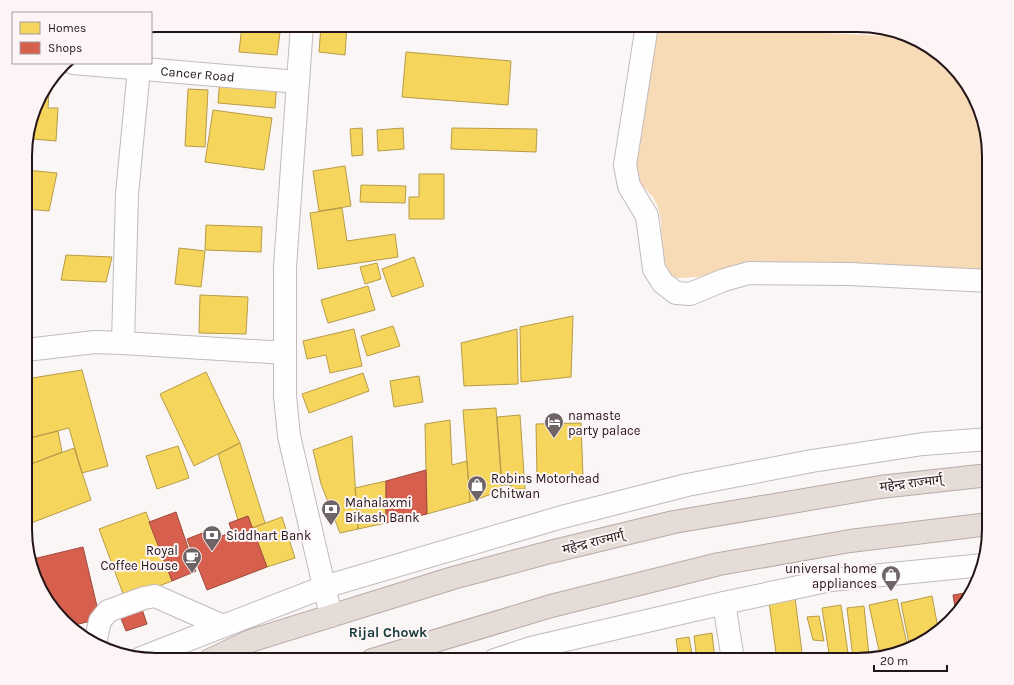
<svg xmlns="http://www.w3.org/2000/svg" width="1014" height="685" viewBox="0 0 1014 685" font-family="Karla,'Noto Sans Devanagari',sans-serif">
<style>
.green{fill:#f7dab6}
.homes{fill:#f6d55c;stroke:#b79b48}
.shops{fill:#d6604d;stroke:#a04a3d}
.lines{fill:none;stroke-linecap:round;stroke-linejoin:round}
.minor-casing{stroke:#c2babb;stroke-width:24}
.highway-casing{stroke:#b7aba8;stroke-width:24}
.minor{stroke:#fefefe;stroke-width:22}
.highway{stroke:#e5dcd8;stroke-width:22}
.labels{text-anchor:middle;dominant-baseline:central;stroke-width:4;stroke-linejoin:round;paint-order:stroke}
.street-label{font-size:13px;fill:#231518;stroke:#fcf4f5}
.poi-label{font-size:13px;fill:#231518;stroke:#fcf4f5;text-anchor:start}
.neighbourhood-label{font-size:14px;font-weight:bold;fill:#173a3c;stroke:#fcf4f5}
.rim{fill:none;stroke:#231518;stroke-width:2}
</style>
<rect width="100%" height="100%" fill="#faf6f6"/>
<path class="green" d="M654,25H802V32L910,37L937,52L972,91L989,148V273L732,269L698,277L677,278L666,271L662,261L661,220L658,207L653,197L640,183L634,172Z"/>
<path class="homes" d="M242,25H265L264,32L280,33L277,55L239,52Z
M321,25H347L345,55L319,52Z
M406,52L511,61L508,105L402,97Z
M220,76L277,81L275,108L218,103Z
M188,89L208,90L205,147L185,146Z
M44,91L49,92L48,108H58L56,141L33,139L34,133H28L39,98Z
M213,110L272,118L264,170L205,162Z
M362,128L363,155L352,156L350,129Z
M403,128L404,149L378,151L377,130Z
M452,128L537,129L536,152L451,149Z
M345,166L351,206L319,211L313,171Z
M26,170L57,173L49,211L26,209Z
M419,174H444V219H409V197H419Z
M361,185L406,186L405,203L360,202Z
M342,208L347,241L395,234L398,257L318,269L310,213Z
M206,225L262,227L261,252L205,250Z
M179,248L205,251L201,287L175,284Z
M66,255L112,257L106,282L61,280Z
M414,257L424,286L392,297L382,269Z
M377,263L381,279L365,284L360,267Z
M368,286L375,310L328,323L321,300Z
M200,295L248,297L246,334L199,333Z
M573,316L571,377L521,382L520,327Z
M393,326L400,346L367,356L361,336Z
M354,329L362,366L330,373L326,355L307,359L303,341Z
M517,329L518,384L464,386L461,343Z
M82,370L108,466L82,473L69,428L26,439V379Z
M206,372L240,443L194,466L160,394Z
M363,373L369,391L309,413L302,394Z
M419,376L423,402L394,407L390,381Z
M496,408L502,490L470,502L463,410Z
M520,415L525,489H511V485H502L497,417Z
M450,420L452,465L467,461L470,502L427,514L425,424Z
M581,423L583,477L537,478L536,424Z
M58,431L62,452L26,466V439Z
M352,436L358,529L340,533L321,484L313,450Z
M240,443L265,523L252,528L248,516L238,520L218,454Z
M178,446L189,478L157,489L146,456Z
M74,448L91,500L26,525V466Z
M386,481V523L358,529L355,488Z
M146,512L172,581L125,599L99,529Z
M282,517L295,558L267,567L252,528Z
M932,596L938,628L916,646L910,648L901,603Z
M795,598L803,660H777L769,602Z
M897,599L908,648L880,655L869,605Z
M841,605L849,660H830L822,608Z
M864,606L869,656L853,658L847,608Z
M819,616L824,641L813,640L807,617Z
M712,633L715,660H697L694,636Z
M689,637L693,660H679L676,639Z"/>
<path class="shops" d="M426,470L427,514L386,523V481Z
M176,512L196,571L172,581L149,522Z
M248,516L267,567L207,590L187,539L205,532L209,541L232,532L229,523Z
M83,547L100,619L70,626L43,595L33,559Z
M971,592L962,608L956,614L953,595Z
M140,603L147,624L126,631L118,611Z
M601,653V660H580V654Z"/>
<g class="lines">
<g class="minor-casing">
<g id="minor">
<path d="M302,25L285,267V396L289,436L331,616"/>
<path d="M647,25L625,165L629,186L647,216L654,269L663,283L676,293L690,294L724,280L749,273L850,274L989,281"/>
<path id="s1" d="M73,63L298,82"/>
<path d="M123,343L285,353"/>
<path d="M26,350L95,342L123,343L127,194L139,69"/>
<path d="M724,603L733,660"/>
<path d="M95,643L100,621L108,611L144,598L155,596L223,626"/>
<path d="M421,645L425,660"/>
<path d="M141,658L324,587L562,517L687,485L812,461L923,444L989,439"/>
<path d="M495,660L531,648L724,603L831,580L983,565"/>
</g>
</g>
<g class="highway-casing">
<path id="highway" d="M210,660L250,641L453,578L550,552L674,522L880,487L989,475
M372,660L551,606L719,564L850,541L989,524"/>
</g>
<use href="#minor" class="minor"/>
<use href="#highway" class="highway"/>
</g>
<defs>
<g id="hotel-pin" transform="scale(1)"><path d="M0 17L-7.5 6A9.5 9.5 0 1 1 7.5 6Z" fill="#6e6466" stroke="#fcf4f5"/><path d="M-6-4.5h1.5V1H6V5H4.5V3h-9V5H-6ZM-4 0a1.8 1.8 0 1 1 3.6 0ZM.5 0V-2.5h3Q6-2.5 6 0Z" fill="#fff"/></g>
<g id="shop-pin" transform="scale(1)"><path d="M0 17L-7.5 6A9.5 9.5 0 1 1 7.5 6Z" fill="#6e6466" stroke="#fcf4f5"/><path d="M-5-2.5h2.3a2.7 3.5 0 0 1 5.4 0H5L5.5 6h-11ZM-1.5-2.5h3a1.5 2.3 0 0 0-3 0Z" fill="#fff"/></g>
<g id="bank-pin" transform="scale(1)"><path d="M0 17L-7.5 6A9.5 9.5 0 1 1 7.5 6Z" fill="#6e6466" stroke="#fcf4f5"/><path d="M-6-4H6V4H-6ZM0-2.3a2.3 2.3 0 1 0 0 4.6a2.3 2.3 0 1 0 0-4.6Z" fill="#fff"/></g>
<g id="cafe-pin" transform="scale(1)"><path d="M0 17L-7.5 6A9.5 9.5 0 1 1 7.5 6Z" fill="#6e6466" stroke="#fcf4f5"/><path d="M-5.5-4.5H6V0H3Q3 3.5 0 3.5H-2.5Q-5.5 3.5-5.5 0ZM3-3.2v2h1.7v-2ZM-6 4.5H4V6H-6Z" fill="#fff"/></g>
</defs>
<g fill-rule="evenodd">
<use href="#hotel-pin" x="554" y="422"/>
<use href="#shop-pin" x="477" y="485"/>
<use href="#bank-pin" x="331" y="509"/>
<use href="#bank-pin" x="212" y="535"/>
<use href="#cafe-pin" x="192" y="557"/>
<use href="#shop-pin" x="891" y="575"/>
</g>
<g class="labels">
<g class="street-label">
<text stroke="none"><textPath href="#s1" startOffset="125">Cancer Road</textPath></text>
<text transform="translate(911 483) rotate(-7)">महेन्द्र राज्मार्ग्</text>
<text transform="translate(593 542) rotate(-14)">महेन्द्र राज्मार्ग्</text>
</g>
<g class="poi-label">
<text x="568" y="415">namaste<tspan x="568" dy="15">party palace</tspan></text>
<text x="491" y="478">Robins Motorhead<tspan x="491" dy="15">Chitwan</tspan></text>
<text x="345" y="502">Mahalaxmi<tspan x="345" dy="15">Bikash Bank</tspan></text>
<text x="226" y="535">Siddhart Bank</text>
<text x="178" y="550" text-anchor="end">Royal<tspan x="178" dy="15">Coffee House</tspan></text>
<text x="877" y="568" text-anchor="end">universal home<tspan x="877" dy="15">appliances</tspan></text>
</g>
<g class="neighbourhood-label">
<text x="388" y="632">Rijal Chowk</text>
</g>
</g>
<path d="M0 0H1014V685H0ZM156 32H858A124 124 0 0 1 982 156V529A124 124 0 0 1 858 653H156A124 124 0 0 1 32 529V156A124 124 0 0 1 156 32Z" fill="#fcf4f5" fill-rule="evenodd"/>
<path class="rim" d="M156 32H858A124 124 0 0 1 982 156V529A124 124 0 0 1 858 653H156A124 124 0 0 1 32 529V156A124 124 0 0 1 156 32Z"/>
<rect x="12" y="12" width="140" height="52" fill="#fcf4f5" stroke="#a59b9d"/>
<rect x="20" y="22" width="20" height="12" fill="#f6d55c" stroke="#a59b9d"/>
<text x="48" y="32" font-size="12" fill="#231518">Homes</text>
<rect x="20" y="42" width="20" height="12" fill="#d6604d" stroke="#a59b9d"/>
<text x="48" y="52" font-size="12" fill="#231518">Shops</text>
<path d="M874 665v6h73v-6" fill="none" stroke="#231518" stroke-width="2"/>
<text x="880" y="665" font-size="12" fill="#231518" stroke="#fcf4f5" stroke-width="3" paint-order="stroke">20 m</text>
</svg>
